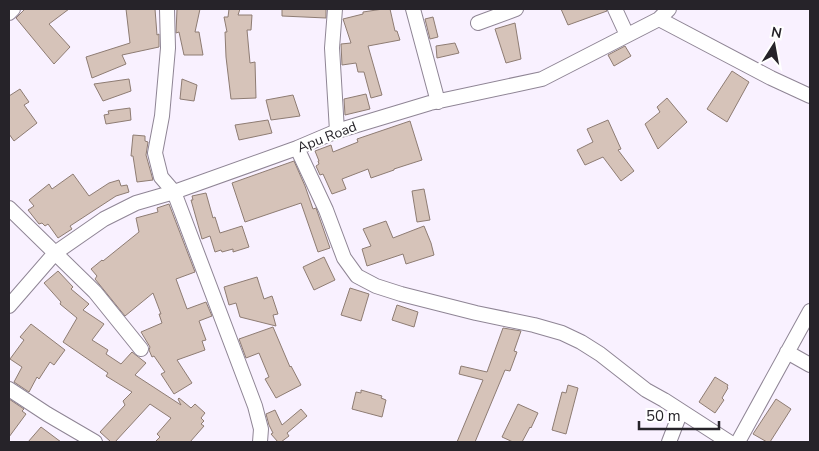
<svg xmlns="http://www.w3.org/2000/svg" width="819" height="451" viewBox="0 0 819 451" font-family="'Nunito Sans',sans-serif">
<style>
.building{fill:#d6c3b9;stroke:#8e7c73}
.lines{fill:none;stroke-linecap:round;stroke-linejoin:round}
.minor-casing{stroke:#8f8595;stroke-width:16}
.minor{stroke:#fff;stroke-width:14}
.labels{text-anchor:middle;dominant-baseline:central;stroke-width:4;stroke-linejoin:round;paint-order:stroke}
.street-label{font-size:14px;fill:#262329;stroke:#fff}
</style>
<rect width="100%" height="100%" fill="#f9f1ff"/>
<path class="building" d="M25,9H69L49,24L70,47L54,64L16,18Z
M126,9H155L157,35L159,34V47L122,55L126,64L92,78L86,57L130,43Z
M177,9H200L195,32H199L203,55H184L179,32L176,33Z
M229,9H240L238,15H252L251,30H247L250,63L255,62L256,98L231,99L226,57L225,32H227L224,17H228Z
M282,9H326V18L282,16Z
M383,9H390L395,31H397L400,40L368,46L382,95L371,98L364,72H358L356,63L342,65L341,44L351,43L343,19L363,14V12Z
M561,9H606L607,11L568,25Z
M433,17L438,37L430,39L425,19Z
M515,23L521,59L506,63L495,29Z
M455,43L459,53L437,58L436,46Z
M625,46L631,56L614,66L608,55Z
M732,71L749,82L727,122L707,109Z
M129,79L131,91L103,101L94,84Z
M182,79L197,85L194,101L180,99Z
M20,89L29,102L24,105L37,123L14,141L9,134V96Z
M366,94L370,109L345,115L344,99Z
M293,95L300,116L271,120L266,100Z
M667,98L687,122L658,149L645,124L660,112L657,107Z
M130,108L131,120L106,124L104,115L109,114L108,111Z
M268,120L272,133L239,140L235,125Z
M608,120L621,149L618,150L634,171L621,181L603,157L585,165L577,150L593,142L587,129Z
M410,121L422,160L394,169V170L371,178L368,169L342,179L346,189L332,194L323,174L320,175L316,166L319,164L318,161H319L315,151L331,145L333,152L358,142L357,139Z
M133,135L145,136V141L148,142L146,155L153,180L137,182L133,156H131Z
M294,161L305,186L313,209L316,208L330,248L318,252L301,203L245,222L232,183Z
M73,174L89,196L109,183L119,180L121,186L127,185L129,192L116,196L70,226L72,229L58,238L48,224L45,226L42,223L39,224L28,210L34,206L29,200L49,184L52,189Z
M424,189L430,220L417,222L412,191Z
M206,193L213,218L215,217L220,233L242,226L249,247L233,252V249L222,252L221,250L215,252L210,236L202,239L191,200H193L192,196Z
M169,204L195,272L176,279L187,309L206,302L212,316L199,321L206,340L202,341L205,350L177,360L192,383L174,394L161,374L165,372L154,356L152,357L149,350L150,347L141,332L162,323L159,314H161L153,293L125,316L95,279L97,276L91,269L102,260L103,261L139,232L136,218L158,212L157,208Z
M386,221L393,238L424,226L431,243L434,255L406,264L403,254L367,266L362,249L371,246L363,229Z
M324,257L335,280L314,290L303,267Z
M58,271L73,287L71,289L89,304L83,310L104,324L92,340L108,350L106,354L121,364L132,352L146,363L135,375L181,405L178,399L179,398L191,408L195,404L205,413L201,418L204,421L201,424L204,426L190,442H155L160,437L157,434L171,418L150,404L115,442H111L100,432L125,405L123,401L132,392L106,376L108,373L63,342L77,318L60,304L61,302L44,283Z
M257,277L264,299L272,296L278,314L273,315L276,326L240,317L236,303L229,305L224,287Z
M350,288L369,294L361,321L341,315Z
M397,305L418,312L414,327L392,320Z
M31,324L65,350L54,365L50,362L39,379L37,377L29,392L14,382L22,367L10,359L24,340L20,337Z
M273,327L290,367L291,366L301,385L276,398L265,379L269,377L259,353L246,358L239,339Z
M503,328L521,331L514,351L517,352L510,371L505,370L475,442H457L483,380L459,374L461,366L487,372Z
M715,377L728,385L727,387L728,388L722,398L724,400L715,413L699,402Z
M568,385L578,388L566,434L552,430L562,392L566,393Z
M361,390L382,396L381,398L386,400L382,417L352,409L356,392L361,393Z
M9,399L24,409L22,411L26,414L9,437Z
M776,399L791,409L770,442H767L753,434Z
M518,404L538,413L531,428L530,427L522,442H513L502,437Z
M301,409L307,416L287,433L289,436L281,442H278L271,434L273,433L269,425L266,414L275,410L282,425Z
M41,427L61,442H28Z"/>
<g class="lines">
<g class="minor-casing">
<path id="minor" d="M167,9L168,48L162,116L155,153L161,177L174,192L255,406L261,429L260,442
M335,9L332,48L337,131
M413,9L438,102
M615,9L627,35
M9,13L13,9
M659,19L771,78L810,96
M478,23L516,9
M297,148L326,210L344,258L357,276L376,286L401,294L476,313L534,325L562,333L581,342L600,354L646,390L664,400L729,442
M9,208L95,292L141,349
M9,306L55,253L104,219L136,203L174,192L297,148L337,131L430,103L542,79L659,19L669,9
M787,352L810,365
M9,389L47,414L95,442
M669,442L681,411
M738,442L810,311"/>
</g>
<use href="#minor" class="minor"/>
</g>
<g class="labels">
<g class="street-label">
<text transform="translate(327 137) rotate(-21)">Apu Road</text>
</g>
</g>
<rect width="819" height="451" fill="none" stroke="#262329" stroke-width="20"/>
<g transform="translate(774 45) rotate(11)" stroke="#ffffff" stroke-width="4" paint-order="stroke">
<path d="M0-4L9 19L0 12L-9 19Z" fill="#262329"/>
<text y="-8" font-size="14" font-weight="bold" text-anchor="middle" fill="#262329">N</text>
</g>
<path d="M639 421v8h80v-8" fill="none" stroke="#262329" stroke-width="2.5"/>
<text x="646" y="421" font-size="15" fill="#262329" stroke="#ffffff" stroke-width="4" paint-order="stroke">50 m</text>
</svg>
